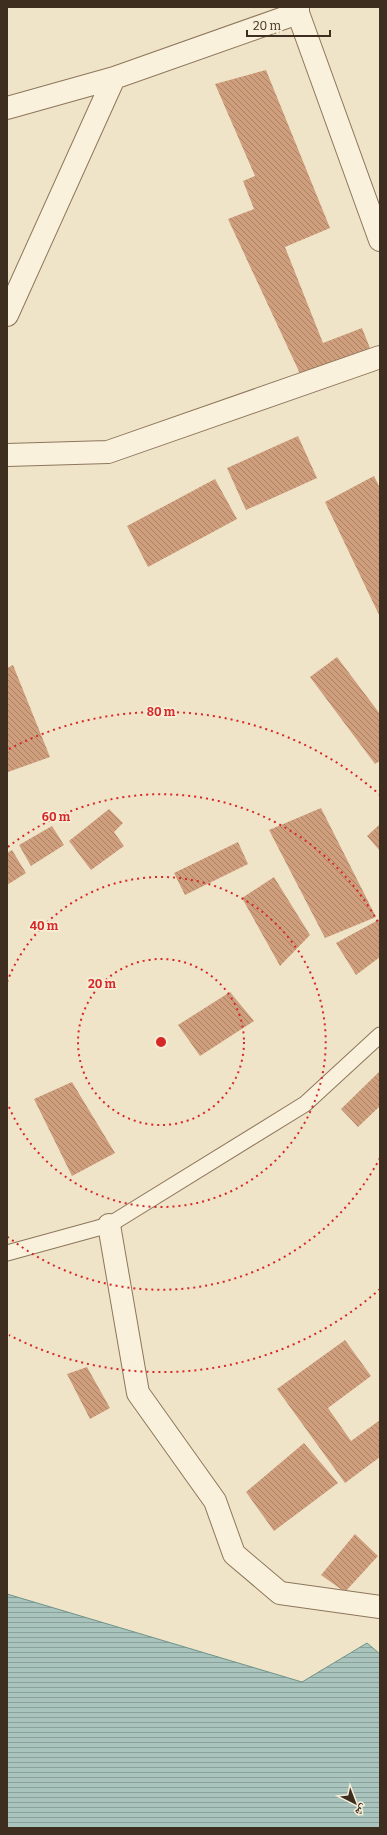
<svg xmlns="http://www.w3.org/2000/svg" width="387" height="1835" viewBox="0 0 387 1835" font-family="Bitter,'Noto Naskh Arabic',serif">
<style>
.water{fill:url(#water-rules);stroke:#6f938a}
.building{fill:url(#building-back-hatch)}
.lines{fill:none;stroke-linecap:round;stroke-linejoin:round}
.lane-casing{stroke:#8d765c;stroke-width:17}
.street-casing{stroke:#8d765c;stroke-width:24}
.lane{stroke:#faf1dc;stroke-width:15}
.street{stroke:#faf1dc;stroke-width:22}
.ring{fill:none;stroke:#d62828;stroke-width:2;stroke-dasharray:2 4}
.centre{fill:#d62828;stroke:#f7eed8;stroke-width:2}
.ring-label{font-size:12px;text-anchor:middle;font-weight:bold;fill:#d62828;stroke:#f7eed8;stroke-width:3.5;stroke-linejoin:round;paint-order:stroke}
</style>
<defs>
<pattern id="water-rules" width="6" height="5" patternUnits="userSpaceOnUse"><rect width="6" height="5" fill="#a9c4bc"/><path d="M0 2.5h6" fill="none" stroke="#8ba098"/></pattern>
<pattern id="building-back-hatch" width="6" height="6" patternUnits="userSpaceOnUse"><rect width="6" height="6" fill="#cf9f7d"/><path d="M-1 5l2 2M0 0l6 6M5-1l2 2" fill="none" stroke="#a98266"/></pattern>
</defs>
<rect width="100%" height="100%" fill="#f0e4c8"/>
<path class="water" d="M7,1594L302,1682L367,1643L380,1654V1828H7Z"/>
<path class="building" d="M266,70L330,228L285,247L323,343L362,328L372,353L302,378L228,219L254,209L243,181L255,176L215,84Z
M298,436L317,478L246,510L227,468Z
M374,476L380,488V617L325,502Z
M215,479L237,519L148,567L127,526Z
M337,657L380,714V761L375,764L310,677Z
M13,665L50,757L8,772L7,668Z
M321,808L376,917L325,938L269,830Z
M109,809L123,823L114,832L124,846L91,870L69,841Z
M380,824V851L367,836Z
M52,826L64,845L31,866L19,845Z
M238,842L248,864L185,895L174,873Z
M12,850L26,873L7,885V853Z
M274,877L310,935L280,966L242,898Z
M380,919V957L356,975L336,943Z
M230,992L254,1021L200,1056L178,1025Z
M380,1071V1106L358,1127L341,1109Z
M72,1082L115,1153L72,1176L34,1099Z
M345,1340L371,1376L328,1408L351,1441L380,1420V1457L345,1483L277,1389Z
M87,1367L110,1408L90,1419L67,1374Z
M304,1443L338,1483L274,1531L246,1492Z
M355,1534L378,1556L345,1592L321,1575Z"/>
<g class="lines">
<g class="lane-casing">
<path id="lane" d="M7,1253L109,1225L305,1104L380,1035"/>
</g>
<g class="street-casing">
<path id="street" d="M298,7V13L380,240
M7,108L114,78L298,13
M7,315L114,78
M7,455L108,452L380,357
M109,1225L138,1393L215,1501L234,1554L280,1593L380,1607"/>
</g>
<use href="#lane" class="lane"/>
<use href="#street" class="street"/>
</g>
<g class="ring">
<circle cx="161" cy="1042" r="83"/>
<path d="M7 982A165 165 0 1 1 7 1102"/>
<path d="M380 1158A248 248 0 0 1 8 1237M8 847A248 248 0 0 1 380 926"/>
<path d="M380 1289A330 330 0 0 1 9 1335M9 749A330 330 0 0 1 380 795"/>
</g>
<circle cx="161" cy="1042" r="6" class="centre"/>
<g class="ring-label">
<text x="161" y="716">80 m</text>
<text x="56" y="821">60 m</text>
<text x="44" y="930">40 m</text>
<text x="102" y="988">20 m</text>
</g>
<rect width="387" height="1835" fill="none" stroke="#3d2e20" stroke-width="16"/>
<g transform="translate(355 1803) rotate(138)" stroke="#f7eed8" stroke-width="3" paint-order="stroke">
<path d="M0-3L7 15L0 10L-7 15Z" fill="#3d2e20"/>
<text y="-6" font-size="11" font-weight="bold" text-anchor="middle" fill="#3d2e20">ش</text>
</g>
<path d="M247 30v6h83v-6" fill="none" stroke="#3d2e20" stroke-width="2"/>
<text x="253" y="30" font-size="12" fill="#3d2e20" stroke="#f7eed8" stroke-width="3" paint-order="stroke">20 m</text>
</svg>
